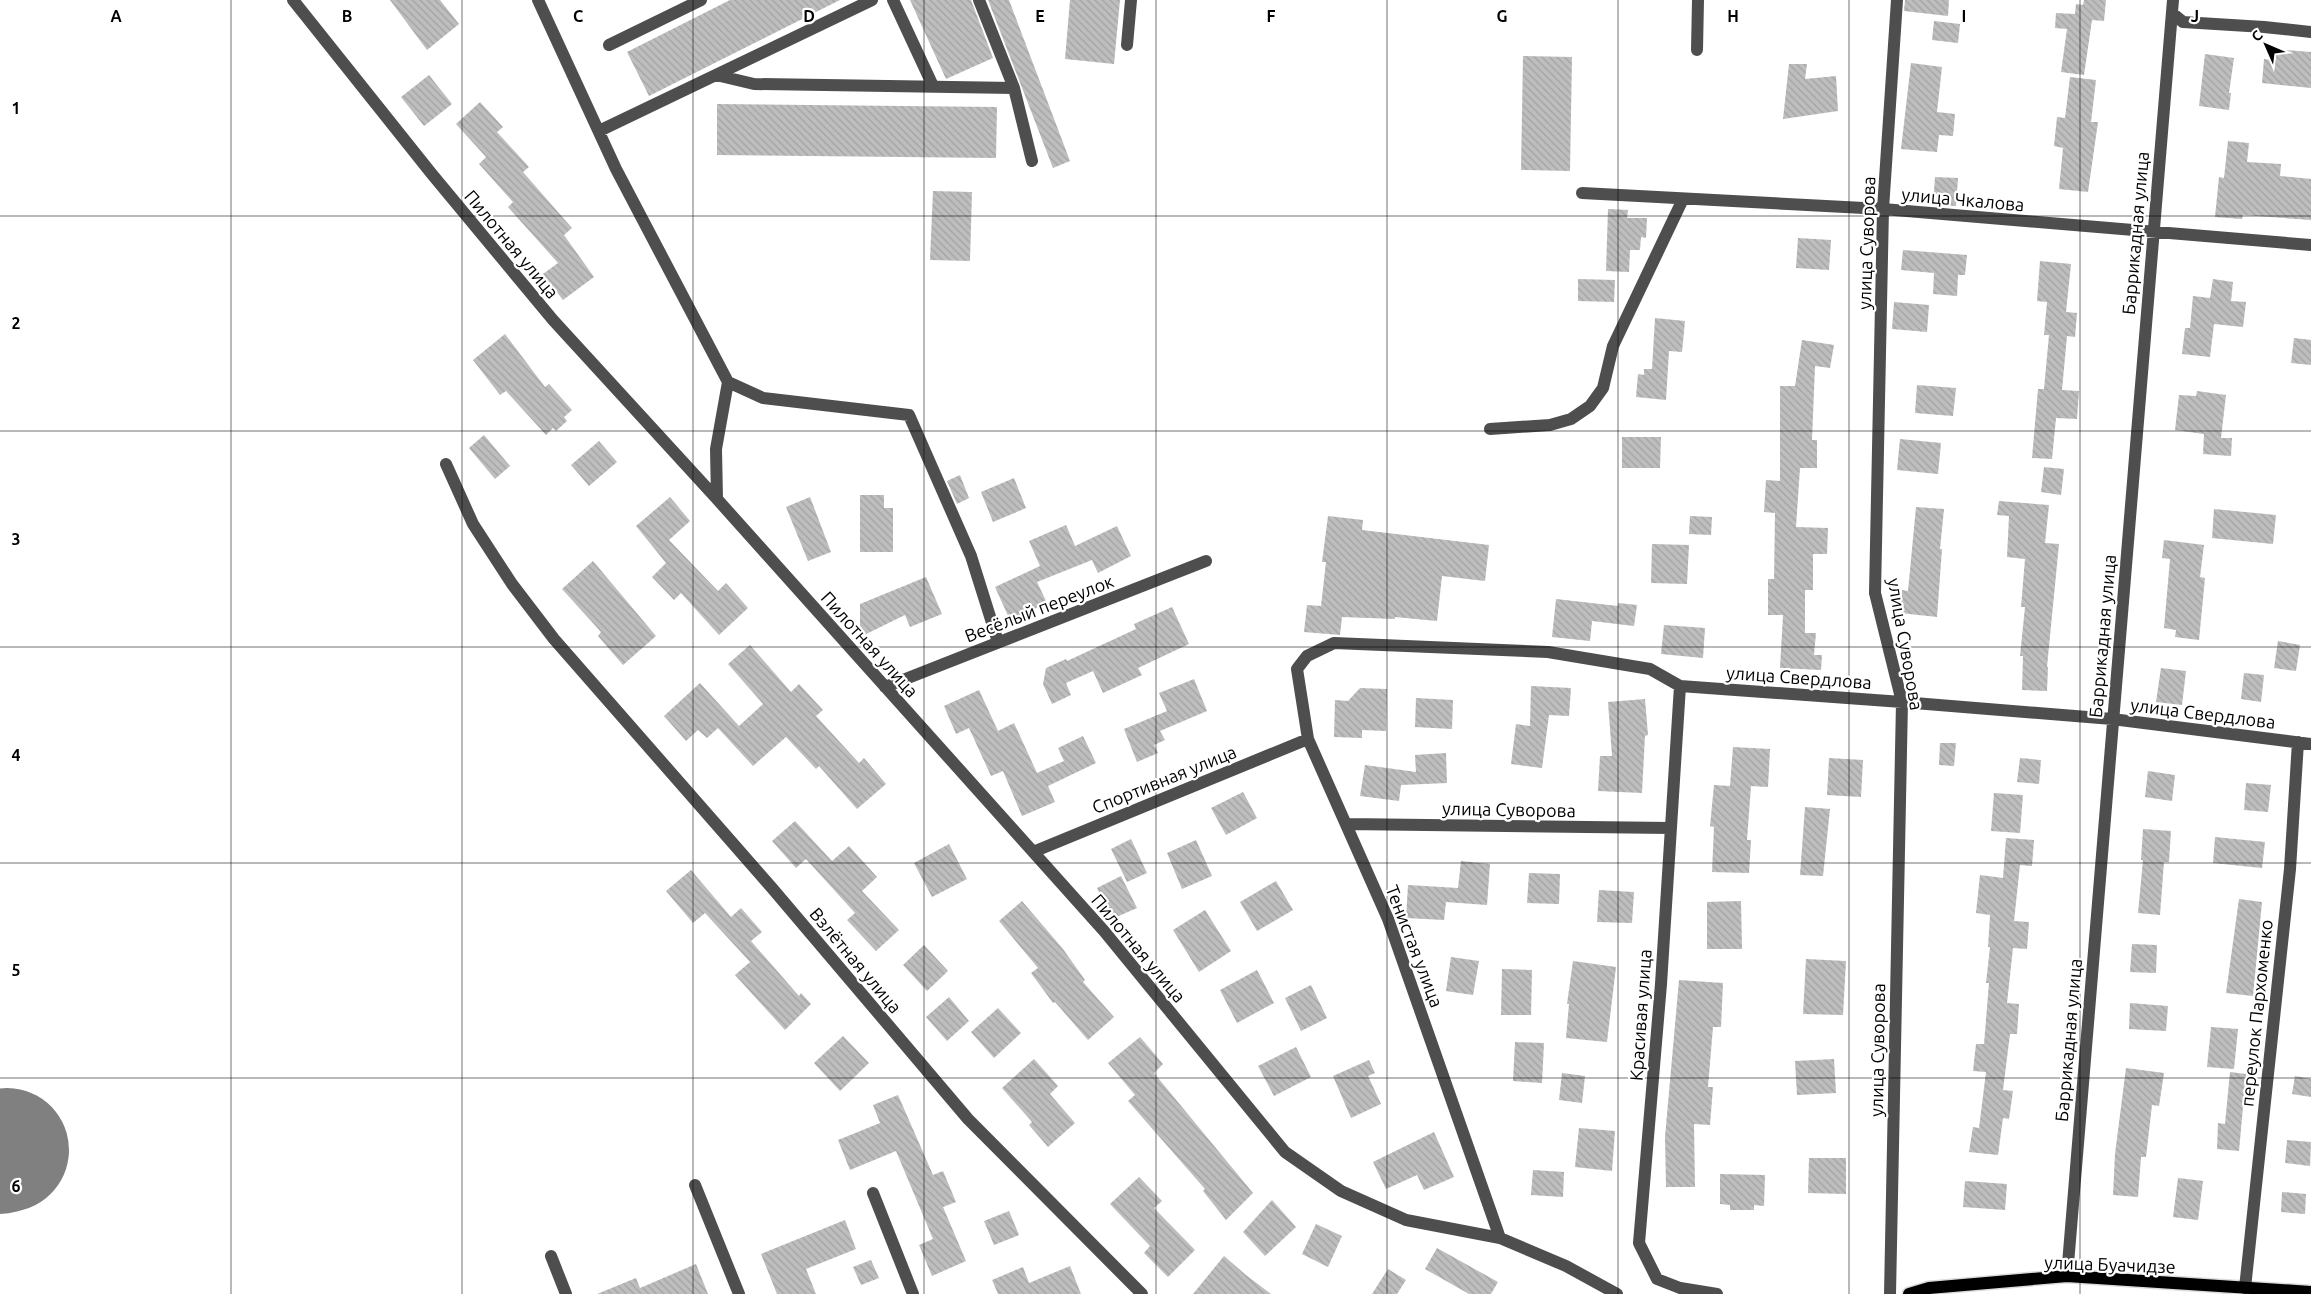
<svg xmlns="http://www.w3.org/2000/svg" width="2311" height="1294" viewBox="0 0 2311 1294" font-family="Ubuntu,sans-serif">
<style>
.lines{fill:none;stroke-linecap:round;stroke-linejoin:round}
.runway{stroke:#808080;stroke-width:124}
.building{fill:url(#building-back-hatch)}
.major-casing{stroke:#dbdbdb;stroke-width:15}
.minor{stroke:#4e4e4e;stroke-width:12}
.major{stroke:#000;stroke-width:12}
.grid{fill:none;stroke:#000;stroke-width:1;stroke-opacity:0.55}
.labels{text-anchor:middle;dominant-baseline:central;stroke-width:4.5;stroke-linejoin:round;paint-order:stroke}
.street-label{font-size:18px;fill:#000;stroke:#fff}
.grid-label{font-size:16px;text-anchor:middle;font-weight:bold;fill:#000;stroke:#fff;stroke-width:4.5;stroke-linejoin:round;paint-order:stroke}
</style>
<defs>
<pattern id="building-back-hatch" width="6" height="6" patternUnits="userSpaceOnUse" patternTransform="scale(1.25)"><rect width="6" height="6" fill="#bebebe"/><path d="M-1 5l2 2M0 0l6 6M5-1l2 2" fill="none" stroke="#a2a2a2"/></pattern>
</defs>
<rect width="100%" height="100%" fill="#fff"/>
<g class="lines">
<path class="runway" d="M0,1152L7,1150"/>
</g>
<path class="building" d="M390,0H440L459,24L427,50Z
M730,0H840L649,96L627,52Z
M910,0H971L993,58L946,79Z
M988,0H1009L1070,161L1053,168Z
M1070,0H1120L1114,64L1065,59Z
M1905,0H1949L1948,16L1904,11Z
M2084,0H2106L2104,21L2092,20L2084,75L2061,72L2067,29L2055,28L2056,13L2075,14L2076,4L2083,5Z
M1934,21L1960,24L1958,43L1932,40Z
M2273,49L2311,52V88L2262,83L2264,59L2272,60Z
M2205,54L2234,58L2229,93H2231L2229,110L2199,106Z
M1523,56L1572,57L1570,171L1521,170Z
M1911,63L1942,67L1937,112L1955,114L1953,136L1939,135L1937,152L1901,149Z
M1789,64H1807L1805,79L1836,76L1838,111L1783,119Z
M429,75L452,104L424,126L401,97Z
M2070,77L2096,80L2091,122H2098L2088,192L2059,189L2063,148L2054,146L2057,117L2065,118Z
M480,102L503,127L497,132L529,167L523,172L572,228L564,235L594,277L563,300L543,274L558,263L508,207L513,202L479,164L486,157L456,124Z
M717,104L997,107L996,158L717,155Z
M2228,141L2249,143L2247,162L2281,164L2280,176L2311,179V220L2243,215L2242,219L2215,217L2219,177L2224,178Z
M1935,177L1958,178L1956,206L1933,205Z
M933,191L972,192L970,261L930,260Z
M1608,209L1628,210L1627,218H1647L1646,238L1641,237L1640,250H1630L1629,272L1606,271Z
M1798,238L1831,240L1829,270L1796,268Z
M1903,250L1967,255L1965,275H1958L1957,296L1933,294L1934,273L1901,270Z
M2040,261L2071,264L2066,312L2077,313L2075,337L2067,336L2062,390L2079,391L2077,419L2056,418L2052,459L2032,458L2038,389H2044L2049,335H2044L2047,302L2037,301Z
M1578,279L1615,280L1614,302L1578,301Z
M2213,279L2233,282L2231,301L2246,302L2243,327L2214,324L2210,357L2182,354L2185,328H2190L2193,296L2210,298Z
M1894,302L1929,305L1927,332L1892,329Z
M1655,318L1685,321L1682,352L1669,351L1666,400L1636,397L1638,374L1644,375V369H1652Z
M505,334L545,387L549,384L572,410L564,417L567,421L556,431L553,428L546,435L506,391L500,395L473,360Z
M2294,338L2311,340V365L2291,363Z
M1802,340L1834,345L1830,368L1815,366L1812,440H1817V468H1800L1796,527L1828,528L1827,554H1813V590H1805V633H1816L1814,655H1822L1821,670L1780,668L1783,615H1768V579H1774L1775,513L1764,512L1766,480L1780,481V386H1795Z
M1917,385L1956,388L1953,416L1915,413Z
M2197,391L2226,395L2221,438H2232L2231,456L2203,454L2204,434L2175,430L2179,395L2196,396Z
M484,435L510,466L495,479L469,448Z
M1622,437H1661L1660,468H1622Z
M1900,439L1941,443L1938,474L1897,470Z
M599,441L617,462L589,486L571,465Z
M2044,467L2064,469L2061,495L2041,492Z
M960,475L969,498L957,504L947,481Z
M1014,478L1026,508L993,522L981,492Z
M860,495H884V508H893V552H860Z
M670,497L690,521L669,540L718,591L726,583L748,608L719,635L681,593L674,600L652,577L666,563L636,526Z
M810,497L831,552L808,561L786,507Z
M1999,501L2049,505L2045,543L2059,544L2047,667H2048L2047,691L2022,690L2023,656H2020L2025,607H2021L2025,559L2007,557L2009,516L1997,515Z
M1916,507L1944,509L1940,549H1942L1937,617L1900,613L1902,590L1908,591Z
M2214,509L2276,515L2273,544L2212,538Z
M1328,516L1363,520L1362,530L1489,545L1485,581L1442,576L1437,621L1395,617V619L1342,617L1340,635L1304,632L1307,605L1321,606L1326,562H1322Z
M1690,516L1712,517L1711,535L1689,534Z
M1066,525L1075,546L1117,526L1131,556L1098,573L1092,560L1037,582L1047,603L1010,620L995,587L1040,566L1029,541Z
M2164,540L2204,545L2200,577L2205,578L2199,640L2175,637L2176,630L2164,628L2170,559L2162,558Z
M1652,544L1689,545L1687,584L1651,583Z
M593,561L656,636L623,665L598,636L601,632L562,589Z
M926,577L942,614L910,627L905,615L860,637V604Z
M1556,599L1618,606V603L1637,605L1634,626L1592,621L1590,641L1552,637Z
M1172,607L1189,644L1138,668L1142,675L1103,693L1093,671L1066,683L1071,695L1052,704L1043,684L1046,668L1066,659L1067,661L1136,629L1134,624Z
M1664,625L1705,628L1703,658L1661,654Z
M2278,641L2300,645L2296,671L2274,668Z
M750,645L791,692L799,684L823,710L816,716L859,763L864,758L886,784L857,809L819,766L816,769L786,737L753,766L718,728L707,738L698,730L686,741L664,716L700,683L739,726L763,704L728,664Z
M2161,668L2186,671L2182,705L2156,702Z
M2244,673L2264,675L2261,702L2241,699Z
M1194,679L1207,711L1160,731L1165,740L1154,745L1158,753L1137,762L1124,729L1167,711L1159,693Z
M1531,686L1571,688L1569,716L1549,715L1542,768L1511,764L1516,724L1530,726Z
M1360,688L1387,689L1386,731L1362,730V738L1334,737L1335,700L1348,701Z
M979,690L998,731L1014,723L1037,773L1064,761L1058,748L1083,736L1096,763L1048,786L1055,802L1022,816L1003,771L991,776L969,728L956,734L944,706Z
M1416,698L1453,700L1452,729L1415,727Z
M1645,699L1648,735L1645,736L1642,793L1598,791L1600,756H1612L1608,702Z
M1940,743H1956L1954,766L1939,765Z
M1733,747L1770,749L1768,787L1751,786L1747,840H1751L1749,873L1712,872L1714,827L1710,826L1714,785L1730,786Z
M1446,753L1447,783L1401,785L1399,801L1360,796L1365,765L1416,772L1415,755Z
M1829,758L1863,760L1861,797L1827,795Z
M2020,758L2041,760L2039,784L2017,782Z
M2148,771L2175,775L2172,801L2145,797Z
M2246,783L2271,785L2268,812L2244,810Z
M1243,792L1257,818L1226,835L1211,808Z
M1994,793L2023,795L2020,833L1991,831Z
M1805,807L1830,809L1823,876L1800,875Z
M795,821L832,861L849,846L877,877L862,891L899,930L876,951L847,920L855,913L806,859L796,868L772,841Z
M2143,829L2171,831L2169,862H2164L2160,915L2138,913L2143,860H2141Z
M2215,837L2265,842L2262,868L2213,863Z
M2006,838L2034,840L2032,866L2020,865L2014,921L2029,922L2027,949L2013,948L2007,1003L2019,1004L2017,1034H2010L2003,1090L2013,1091L2009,1119L2003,1118L1998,1155L1969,1152L1973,1127L1979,1128L1986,1072L1973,1071L1976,1044H1984L1989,983H1986L1990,947H1988L1990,915L1976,913L1980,875L2003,878Z
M1131,839L1147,873L1127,882L1111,849Z
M1196,840L1212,876L1182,889L1167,853Z
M949,844L967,879L932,897L914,863Z
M1461,861L1490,864L1487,905L1446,902L1444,920L1406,918L1408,885L1458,888Z
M691,870L731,917L741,908L762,932L751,941L799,996L801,993L811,1004L785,1030L735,975L750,962L705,913L693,923L666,891Z
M1529,873L1560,874L1559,904L1527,903Z
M1121,876L1137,908L1112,919L1097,888Z
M1276,881L1293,910L1257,931L1240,902Z
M1599,890L1634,892L1632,923L1597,922Z
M2239,899L2262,902L2253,996L2226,993Z
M1022,901L1063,949L1085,980L1083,982L1114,1017L1088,1040L1055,1002L1053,1003L1031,973L1038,968L999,921Z
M1741,901L1742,949H1707V902Z
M1205,910L1231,951L1199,972L1173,930Z
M2132,944L2157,945L2156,973L2130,972Z
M924,945L948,971L927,991L903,965Z
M1451,957L1479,961L1473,995L1446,991Z
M1806,959L1846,961L1843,1015L1803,1014Z
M1573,961L1616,967L1607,1042L1566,1038L1569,1004H1567Z
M1502,969L1532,970L1531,1015H1501Z
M1257,970L1274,1003L1237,1023L1220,990Z
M1679,980L1723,983L1721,1027H1713L1708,1087H1713L1710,1125L1694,1124L1695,1187H1666L1665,1137Z
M1311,985L1327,1018L1301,1031L1285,998Z
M949,997L969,1021L947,1041L926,1017Z
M2130,1003L2168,1006L2166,1031L2129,1029Z
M998,1008L1021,1033L994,1058L971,1032Z
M2211,1027L2238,1029L2234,1069L2207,1067Z
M843,1036L869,1063L840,1091L814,1063Z
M1140,1037L1163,1064L1154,1073L1253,1193L1226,1220L1203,1191L1205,1189L1128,1101L1135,1095L1108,1063Z
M1515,1042L1544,1043L1542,1083L1513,1081Z
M1296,1047L1311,1077L1274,1096L1258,1066Z
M1034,1059L1058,1086L1050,1094L1075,1123L1048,1147L1029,1125L1032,1122L1002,1088Z
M1834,1059L1836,1093L1797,1095L1795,1061Z
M1369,1060L1375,1073L1368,1076L1381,1104L1351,1118L1333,1076Z
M2126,1068L2164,1073L2159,1106L2152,1105L2146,1157H2141L2138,1197L2113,1195L2115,1154Z
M2230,1072L2246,1074L2239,1151L2217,1149L2218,1123L2225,1124Z
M1562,1073L1585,1076L1582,1103L1559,1100Z
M2295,1076L2311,1079V1097L2292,1094Z
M898,1095L933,1175L943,1171L956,1202L943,1207L966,1261L932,1276L919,1245L933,1239L896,1151L850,1170L838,1140L880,1123L873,1105Z
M1579,1128L1615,1131L1612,1171L1575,1167Z
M1434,1132L1454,1177L1424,1190L1417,1175L1386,1189L1373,1162Z
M2287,1140L2311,1142L2310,1166L2285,1163Z
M1809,1158H1846V1194L1808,1193Z
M1533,1170L1564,1172L1563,1197L1531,1195Z
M1720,1174L1765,1175L1764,1206L1754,1205V1210H1730V1205L1720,1204Z
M1139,1177L1162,1201L1154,1208L1195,1250L1168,1277L1144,1253L1150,1246L1110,1204Z
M2178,1178L2203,1181L2198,1220L2173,1217Z
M1965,1181L2007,1184L2005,1210L1963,1207Z
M2282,1192L2306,1194L2305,1214L2281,1212Z
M1272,1200L1296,1227L1265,1256L1243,1232Z
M1009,1211L1019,1235L994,1245L984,1221Z
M845,1220L856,1249L806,1269L816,1294H777L761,1254Z
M1316,1224L1342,1236L1328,1267L1302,1254Z
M1437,1248L1498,1282L1491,1294H1469L1425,1269Z
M1224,1256L1246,1275L1271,1294H1193Z
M871,1260L879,1278L861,1285L853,1267Z
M696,1264L708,1294H597L636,1278L640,1288Z
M1070,1266L1081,1294H998L992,1280L1023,1267L1029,1283Z
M1388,1269L1406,1280L1397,1294H1372Z"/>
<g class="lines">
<g class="major-casing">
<path id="major" d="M1909,1294L1929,1288L2067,1276L2311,1292"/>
</g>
<path class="minor" d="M293,0L431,173L553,320L717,499
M538,0L616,169L728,382L716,449L717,499L1104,931L1285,1152L1341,1191L1406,1220L1500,1238L1566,1266L1617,1294
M893,0L933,86
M2172,13L2183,22L2264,27L2311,32
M609,45L701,0
M1127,45L1131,0
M1697,50L1698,0
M716,75L754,84L1014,88L979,0
M1014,88L1032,161
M599,131L872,0
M1582,193L1883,209L2311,245
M728,382L763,398L909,415L971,556L998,642
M1490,429L1550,425L1571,419L1590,406L1603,388L1613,346L1683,199
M446,464L473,524L512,584L554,639L772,888L968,1119L1142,1294
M1680,686L1661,984L1639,1243L1657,1279L1680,1288L1717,1294
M885,687L1206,561
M1346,824L1671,828
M1033,852L1308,739
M695,1185L739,1294
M873,1193L913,1294
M1500,1238L1388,919L1308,739L1297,669L1307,656L1334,643L1548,652L1650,669L1680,686L1902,702L2112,719L2311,744
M551,1256L566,1294
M2067,1276L2173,0
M2245,1288L2290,869L2298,742
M1890,1294L1902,702L1875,593L1883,209L1897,0"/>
<use href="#major" class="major"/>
</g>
<path class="grid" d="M231,0V1294M462,0V1294M693,0V1294M924,0V1294M1156,0V1294M1387,0V1294M1618,0V1294M1849,0V1294M2080,0V1294M0,216H2311M0,431H2311M0,647H2311M0,863H2311M0,1078H2311"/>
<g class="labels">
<g class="street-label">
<text transform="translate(1963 199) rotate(5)">улица Чкалова</text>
<text transform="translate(2135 233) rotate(-85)">Баррикадная улица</text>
<text transform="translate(1866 243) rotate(-88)">улица Суворова</text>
<text transform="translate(512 244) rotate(50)">Пилотная улица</text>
<text transform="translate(1039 608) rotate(-21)">Весёлый переулок</text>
<text transform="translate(2102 636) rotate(-85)">Баррикадная улица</text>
<text transform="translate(870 644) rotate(48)">Пилотная улица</text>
<text transform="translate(1906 644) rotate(80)">улица Суворова</text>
<text transform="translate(1799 677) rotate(4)">улица Свердлова</text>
<text transform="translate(2203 713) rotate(7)">улица Свердлова</text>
<text transform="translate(1164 779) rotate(-22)">Спортивная улица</text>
<text transform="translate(1509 809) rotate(1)">улица Суворова</text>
<text transform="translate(1415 946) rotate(69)">Тенистая улица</text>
<text transform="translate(1139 948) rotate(50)">Пилотная улица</text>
<text transform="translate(856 960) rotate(50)">Взлётная улица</text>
<text transform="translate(2256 1013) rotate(-84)">переулок Пархоменко</text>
<text transform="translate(1640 1015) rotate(-86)">Красивая улица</text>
<text transform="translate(2068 1040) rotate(-85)">Баррикадная улица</text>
<text transform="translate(1877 1050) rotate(-89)">улица Суворова</text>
<text transform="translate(2110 1264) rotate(2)">улица Буачидзе</text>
</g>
</g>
<g class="grid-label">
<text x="116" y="22">A</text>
<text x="347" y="22">B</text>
<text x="578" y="22">C</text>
<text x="809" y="22">D</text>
<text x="1040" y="22">E</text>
<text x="1271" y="22">F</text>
<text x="1502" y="22">G</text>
<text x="1733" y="22">H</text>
<text x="1964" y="22">I</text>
<text x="2195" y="22">J</text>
<text x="16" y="114">1</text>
<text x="16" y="329">2</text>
<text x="16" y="545">3</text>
<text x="16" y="761">4</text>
<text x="16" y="976">5</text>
<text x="16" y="1192">6</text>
</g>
<g transform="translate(2266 45) rotate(315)" stroke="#ffffff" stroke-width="4" paint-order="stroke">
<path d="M0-4L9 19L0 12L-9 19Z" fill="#000000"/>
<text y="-8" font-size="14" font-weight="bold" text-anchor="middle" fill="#000000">С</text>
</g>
</svg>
